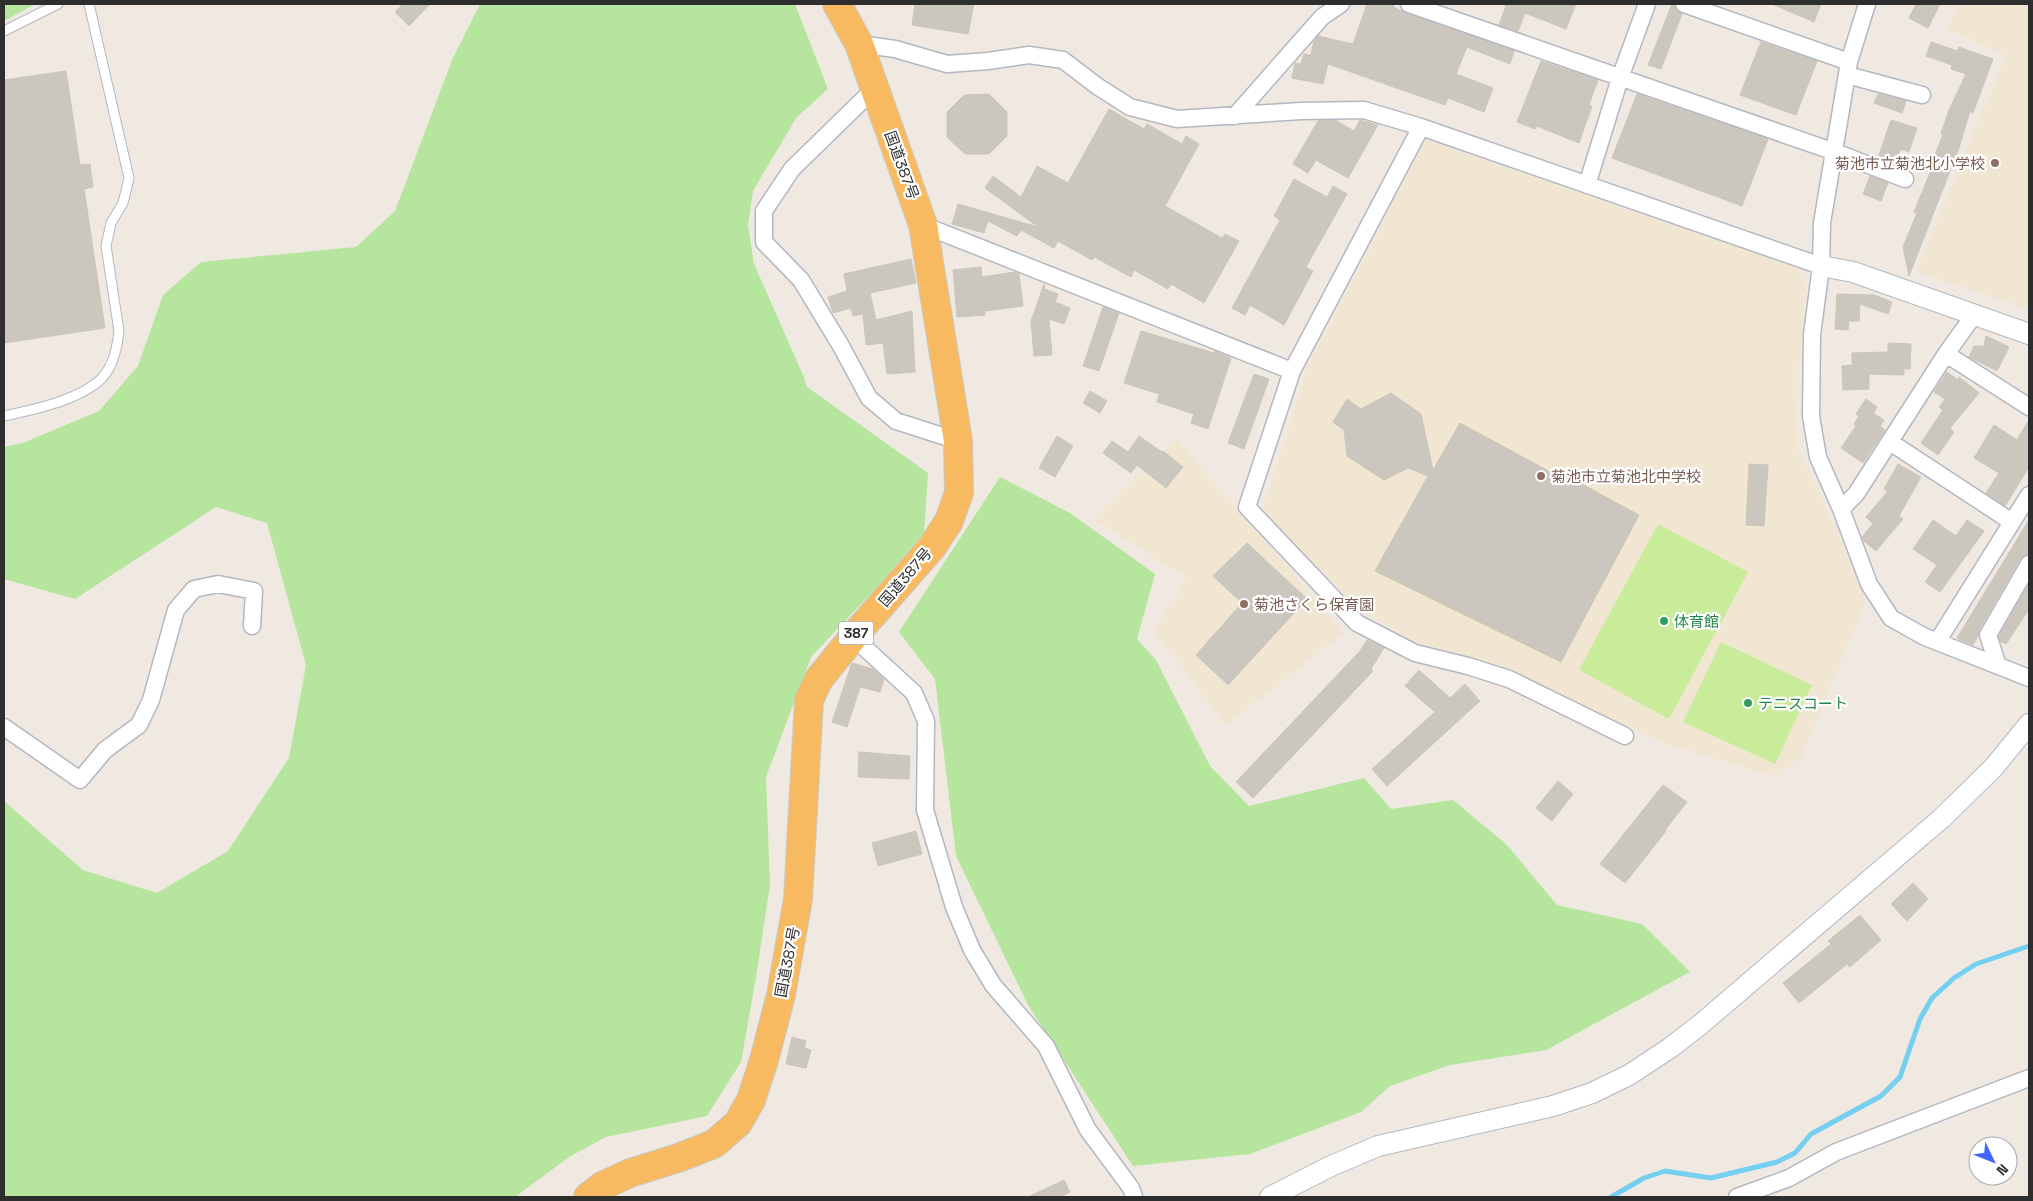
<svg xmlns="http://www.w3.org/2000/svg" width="2033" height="1201" viewBox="0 0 2033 1201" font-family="'Space Grotesk','Noto Sans JP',sans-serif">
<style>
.education{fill:#f0e6d1}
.green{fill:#b6e59e}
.pitch{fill:#c9ec9a}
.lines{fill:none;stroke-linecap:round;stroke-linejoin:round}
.stream{stroke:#75cff0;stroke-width:5}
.building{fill:#cbc7bf;stroke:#cbc5ba}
.service-casing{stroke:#b4b7c1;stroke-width:11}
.minor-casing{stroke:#b4b7c1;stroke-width:19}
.tertiary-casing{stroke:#b4b7c1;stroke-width:22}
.trunk-casing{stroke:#c9c9c9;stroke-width:30}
.service{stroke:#fff;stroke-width:9}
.minor{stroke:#fff;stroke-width:16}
.tertiary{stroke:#fff;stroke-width:20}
.trunk{stroke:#f8ba60;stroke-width:28}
.education-dot{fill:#8d6e63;stroke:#fff;stroke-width:2}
.leisure-dot{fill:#2e9e5b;stroke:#fff;stroke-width:2}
.labels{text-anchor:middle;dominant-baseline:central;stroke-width:4.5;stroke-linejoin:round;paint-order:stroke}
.shield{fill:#fff;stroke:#6d6d6d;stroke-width:1}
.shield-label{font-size:14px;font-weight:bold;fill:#2e2e2e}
.education-label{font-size:15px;fill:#785e54;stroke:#fff;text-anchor:start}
.street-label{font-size:15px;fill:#2e2e2e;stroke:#fff}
.leisure-label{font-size:15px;fill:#27864d;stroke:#fff;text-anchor:start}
</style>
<rect width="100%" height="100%" fill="#efe9e1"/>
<path class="education" d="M1958,4H2029V309L1916,272L2006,55L1947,29Z
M1426,140L1794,267L1806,281L1799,366L1797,447L1847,552L1866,601L1801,758L1777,777L1663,743L1489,662L1428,648L1367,615L1267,517L1264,504L1308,366Z
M1176,438L1344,633L1226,725L1153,630L1187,578L1093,519Z"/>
<path class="green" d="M4,4H35L4,21Z
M480,4H795L828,89L796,118L753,191L748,225L754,264L803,375L807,387L928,473L924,533L876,588L811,657L766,777L770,885L756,977L741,1062L707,1116L606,1137L569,1157L519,1194L517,1197H4V801L83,870L157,893L228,851L289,758L306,665L267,523L216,507L75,599L4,579V447L23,443L99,411L138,366L163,295L201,262L356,247L395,211L452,60Z
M1000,477L1070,513L1155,574L1137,639L1156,660L1210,766L1249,806L1364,778L1391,809L1453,800L1507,845L1557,905L1642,924L1690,972L1546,1050L1450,1065L1390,1086L1361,1112L1250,1154L1133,1166L1028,1005L956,856L935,679L899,632Z"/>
<path class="pitch" d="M1658,524L1748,572L1669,719L1579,670Z
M1721,642L1812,685L1775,764L1683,722Z"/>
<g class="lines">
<path class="stream" d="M1611,1197L1644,1178L1665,1171L1711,1178L1777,1162L1795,1153L1811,1134L1881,1096L1900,1077L1920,1019L1932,998L1954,978L1976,964L2029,946"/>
</g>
<path class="building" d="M403,4H430L409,26L395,12Z
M915,4H974L968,34L912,25Z
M1367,4H1394L1393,7L1406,13L1514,51L1510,64L1467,47L1456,74L1493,88L1484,112L1448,98L1445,105L1328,64L1323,84L1292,78L1295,63L1301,64L1304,54L1311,55L1314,41L1318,36L1353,44Z
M1503,4H1576L1566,29L1525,13L1518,31L1499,25L1506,6Z
M1672,4H1674L1676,10L1682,14L1661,69L1648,65Z
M1772,4H1821L1814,22Z
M1916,4H1940L1928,28L1909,18Z
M1761,42L1817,61L1796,115L1740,95Z
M1931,42L1957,51L1959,47L1993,59L1973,113L1970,111L1959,148L1909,276L1903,247L1917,213L1914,212L1934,163L1932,162L1943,135L1941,134L1949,110L1966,74L1951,69L1952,65L1926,56Z
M1541,61L1598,80L1589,105L1592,106L1579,143L1537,126L1535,129L1517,122Z
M66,71L80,165L90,164L93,187L84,189L105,328L4,343V80Z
M989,94L1007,112V136L989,154H965L947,137V112L964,95Z
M1637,94L1768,139L1742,206L1612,158Z
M1878,94L1906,101L1902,113L1874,103Z
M1109,109L1144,129L1147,124L1182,144L1186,136L1199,144L1165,206L1222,238L1225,234L1239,241L1204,303L1171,284L1168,289L1134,270L1131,277L1094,257L1092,260L1058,241L1054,248L1021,230L1017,236L988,221L984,233L952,224L958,204L1038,227L985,188L993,176L1021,197L1037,166L1068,183Z
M1335,120L1354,131L1360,120L1378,125L1348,178L1316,160L1308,173L1293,164L1318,121Z
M1891,120L1917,128L1909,152L1901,149L1895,164L1878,158Z
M1870,176L1888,183L1881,201L1863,194Z
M1294,179L1327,197L1333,186L1347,194L1306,267L1313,271L1284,325L1250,305L1245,315L1232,308L1280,220L1274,216Z
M911,259L916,283L870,293L876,320L912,311L915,372L887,374L883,343L866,345L863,314L853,316L851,308L833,313L828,297L847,291L844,274Z
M981,267L982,277L1015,272L1019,274L1023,306L985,311V315L957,317L953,270Z
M1044,284L1045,289L1058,294L1055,302L1070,308L1064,324L1049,319L1052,355L1034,356L1031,321Z
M1837,294L1874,295L1892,302L1888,314L1860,304L1859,321H1849L1848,330L1835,329Z
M1103,307L1119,313L1099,371L1083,366Z
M1141,331L1214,353L1215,351L1231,358L1208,429L1191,423L1194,414L1157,402L1159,394L1124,383Z
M1986,336L2009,347L1997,371L1969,357L1974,346H1984Z
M1888,343L1911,344L1910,369H1904V375L1869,374V389L1843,390L1842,366L1852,365V353L1888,352Z
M1947,372L1958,380L1959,377L1979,393L1950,428L1954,432L1938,455L1921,443L1943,410L1939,407L1945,399L1934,392Z
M1254,374L1269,379L1244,449L1228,443Z
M1090,391L1107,401L1100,413L1083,403Z
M1391,393L1421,414L1433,470L1460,423L1554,474L1556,470L1639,515L1561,662L1375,571L1428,476L1408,468L1384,480L1347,456L1344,430L1333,422L1347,399L1361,409Z
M1866,399L1877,407L1873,413L1884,420L1880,426L1885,430L1863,463L1841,448L1856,426L1854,424L1859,416L1856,414Z
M2029,420V467L2005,506L1986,493L1999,473L1974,458L1994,425L2017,440Z
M1057,436L1073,446L1055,477L1039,468Z
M1139,436L1162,452L1163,451L1183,467L1166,488L1137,465L1131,473L1103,453L1112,441L1128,452Z
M1749,464L1768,465L1764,526L1746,525Z
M1898,464L1921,477L1899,516L1903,519L1876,551L1864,541L1862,537L1873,524L1866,517L1888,491L1884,489Z
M1933,520L1956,536L1967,520L1984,531L1940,592L1925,582L1937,565L1913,549Z
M2029,520V554L2020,559L1979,630L1978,636L1973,645L1961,640L1957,638Z
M1247,543L1307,599L1228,685L1196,655L1242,603L1213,576Z
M2029,584V609L2006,644L2000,641L1999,636Z
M1367,640L1384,648L1371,669L1373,671L1253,798L1236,782L1360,651Z
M852,663L873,669L884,679L880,692L860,687L847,727L832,722Z
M1419,670L1450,698L1465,684L1480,701L1387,786L1372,769L1435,712L1405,686Z
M859,752L910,756L909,779L858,777Z
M1558,781L1573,794L1552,821L1536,808Z
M1663,785L1687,802L1665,830L1666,831L1625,883L1600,864Z
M916,831L922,854L878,866L872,843Z
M1913,883L1928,899L1907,921L1891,904Z
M1860,915L1881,940L1850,967L1847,964L1799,1003L1783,983L1831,944L1828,941Z
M792,1037L806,1041L804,1048L811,1050L806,1068L786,1064Z
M1064,1180L1070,1192L1060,1197H1028Z"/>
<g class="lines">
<g class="service-casing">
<path id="service" d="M4,31L58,4
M4,416C33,410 80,400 102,378C114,365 117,347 119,331L106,246L111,223L123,203L129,178L89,4"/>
</g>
<g class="minor-casing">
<path id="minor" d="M1409,4L1835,152L1905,179
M1684,4L1849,62
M1867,4L1849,62L1822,223L1821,266L1812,335L1811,416L1818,457L1841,509L1869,584L1891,618L1925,637L2029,678
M859,44L895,49L947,64L988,61L1029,55L1063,60L1097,86L1130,107L1177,119L1301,111L1364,110L1421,127L1821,266
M1847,75L1922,95
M875,88L792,169L764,211V242L801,280L841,346L869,398L896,421L958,441
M1235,116L1322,17L1341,4
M1587,185L1620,78L1647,4
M923,225L1292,371L1421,127
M1946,354L2029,407
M1292,371L1247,507L1357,623L1415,653L1468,666L1509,679L1625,736
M1890,442L2012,522
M1841,509L1856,494L1946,354L1974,315
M853,637L914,693L926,721L925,810L954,907L972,950L993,985L1046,1046L1088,1130L1131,1188L1134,1197
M1937,642L2029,495
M1998,666L1988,635L2029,564
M4,727L80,780L105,750L139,725L151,700L176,610L194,589L218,584L254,591L252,626
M1737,1197L1789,1178L1836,1152L2029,1078"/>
</g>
<g class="tertiary-casing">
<path id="tertiary" d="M1821,266L1853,272L2029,334
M1270,1197L1331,1166L1378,1146L1553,1106L1592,1093L1629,1075L1670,1048L1701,1024L1942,818L1994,767L2029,724"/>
</g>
<g class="trunk-casing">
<path id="trunk" d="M588,1197L602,1186L630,1173L678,1158L714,1144L738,1123L751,1100L764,1060L781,995L798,899L809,700L819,679L853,637L932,547L949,521L959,493L958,441L923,225L859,44L837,4"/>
</g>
<use href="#service" class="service"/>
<use href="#minor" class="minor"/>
<use href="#tertiary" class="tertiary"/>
<use href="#trunk" class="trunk"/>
</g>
<g class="education-dot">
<circle cx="1995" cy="163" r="5"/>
<circle cx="1541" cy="476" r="5"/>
<circle cx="1244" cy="604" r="5"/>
</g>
<g class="leisure-dot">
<circle cx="1664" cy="621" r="5"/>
<circle cx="1748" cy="703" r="5"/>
</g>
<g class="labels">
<rect class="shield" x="838.5" y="621.5" width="35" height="23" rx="4"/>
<g class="shield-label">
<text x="856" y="633">387</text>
</g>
<g class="education-label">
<text x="1985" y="163" text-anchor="end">菊池市立菊池北小学校</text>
<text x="1551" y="476">菊池市立菊池北中学校</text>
<text x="1254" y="604">菊池さくら保育園</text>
</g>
<g class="street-label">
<text transform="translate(902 165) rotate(70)">国道387号</text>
<text transform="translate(905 577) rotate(-49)">国道387号</text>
<text transform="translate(787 962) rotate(-79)">国道387号</text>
</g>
<g class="leisure-label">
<text x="1674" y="621">体育館</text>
<text x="1758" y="703">テニスコート</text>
</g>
</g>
<rect width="2033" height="1201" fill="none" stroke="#2e2e2e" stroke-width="10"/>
<g transform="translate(1993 1161) rotate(133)"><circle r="24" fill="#ffffff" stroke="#ababab"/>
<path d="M0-4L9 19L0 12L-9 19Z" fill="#4264fb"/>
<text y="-8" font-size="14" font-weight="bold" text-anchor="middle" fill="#2e2e2e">N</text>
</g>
</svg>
